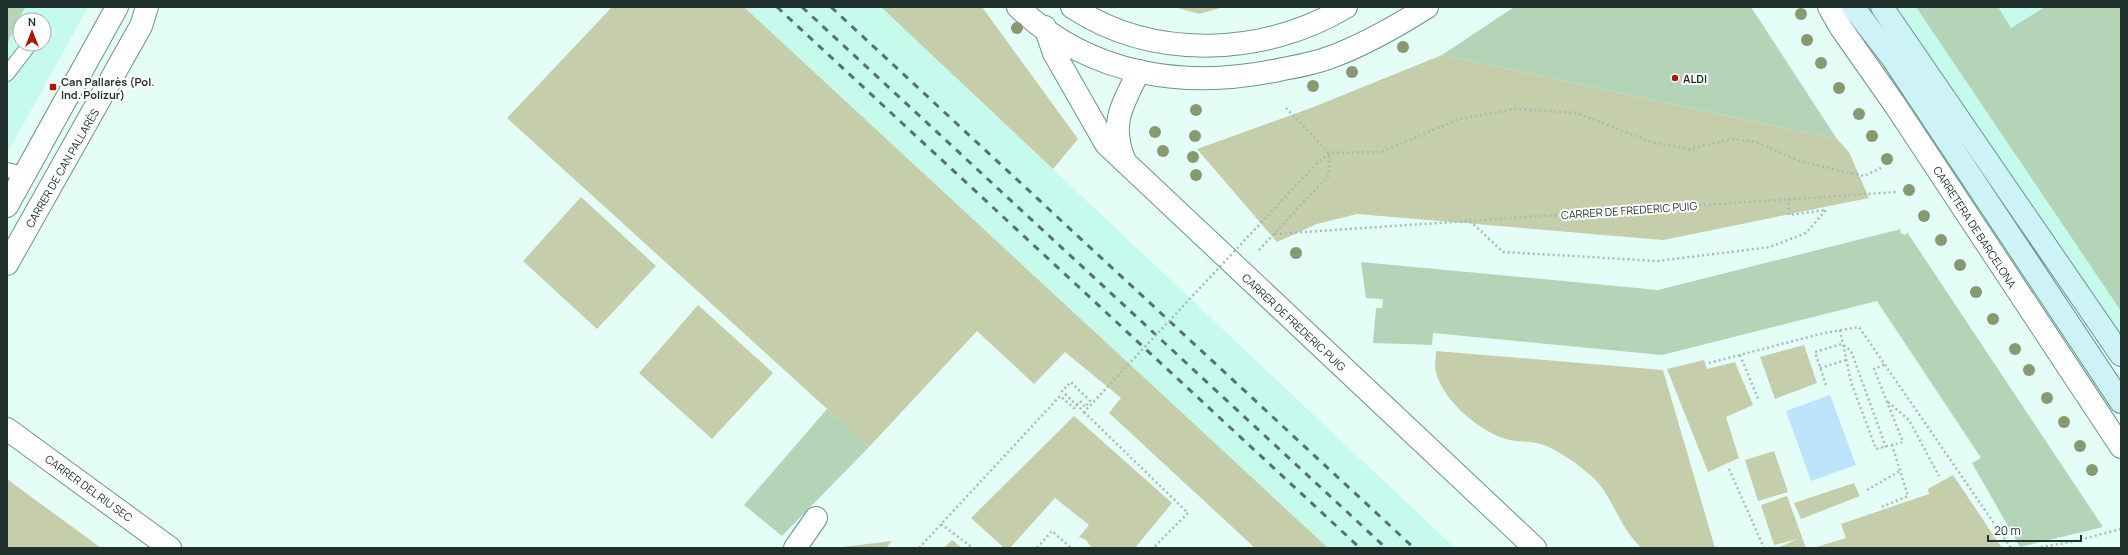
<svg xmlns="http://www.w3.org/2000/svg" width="2128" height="555" viewBox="0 0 2128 555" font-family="Manrope,sans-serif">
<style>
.built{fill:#c5faec;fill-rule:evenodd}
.green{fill:#c5cdaa}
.water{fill:#bce4fd}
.building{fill:#b4d4b7}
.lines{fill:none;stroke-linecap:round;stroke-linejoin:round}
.service-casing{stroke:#6c948a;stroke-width:16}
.minor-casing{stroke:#6c948a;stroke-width:24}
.tertiary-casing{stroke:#6c948a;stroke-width:24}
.secondary-casing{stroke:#6c948a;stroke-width:24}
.path{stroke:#a5bcb6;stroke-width:2.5;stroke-dasharray:2 3;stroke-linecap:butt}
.service{stroke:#fff;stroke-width:14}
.minor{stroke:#fff;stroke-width:22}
.tertiary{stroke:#fff;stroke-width:22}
.secondary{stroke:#cdf2f7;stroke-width:22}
.rail{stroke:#5c706b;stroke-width:3;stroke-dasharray:7 7;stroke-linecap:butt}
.path-bridge{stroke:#a5bcb6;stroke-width:2.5;stroke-dasharray:2 3;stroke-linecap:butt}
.tree{fill:#889972}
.poi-dot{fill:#aa1a0a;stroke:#fff;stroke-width:1.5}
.labels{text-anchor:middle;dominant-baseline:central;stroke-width:4;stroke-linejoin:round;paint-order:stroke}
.poi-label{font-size:11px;font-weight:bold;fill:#1f302c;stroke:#fff;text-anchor:start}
.street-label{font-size:11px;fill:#1f302c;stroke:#fff}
</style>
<rect width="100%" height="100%" fill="#e4fef7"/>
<path class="built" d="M7,7H88L7,154ZM20,20H44V44H20Z
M744,7H881L1455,548H1328Z
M1896,7H2121V353Z"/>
<path class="green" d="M612,7H744L1328,548H1255L1109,413L1121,398L1065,352L1034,384L977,331L869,447L507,118Z
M881,7H982L1078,139L1053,169Z
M1174,7H1224L1199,14Z
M1442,55L1837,139L1849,152L1869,198L1663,240L1357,214L1317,224L1277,242L1197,149L1311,108Z
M581,197L656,266L597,329L523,261Z
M698,305L773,373L712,439L639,373Z
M1804,345L1817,383L1775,399L1760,357Z
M1436,351L1663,370L1715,548H1642C1618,528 1613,493 1589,474C1575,462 1554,447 1537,443C1526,441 1514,442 1503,438C1477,430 1437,395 1435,366C1435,361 1436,356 1436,351Z
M1704,360L1707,369L1735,362L1753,405L1726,417L1739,458L1708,472L1667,369Z
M1074,416L1172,503L1135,548H1092L1086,540L1079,537L1089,525L1055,498L1010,548H1004L971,518Z
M1774,451L1788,492L1758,501L1745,460Z
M1953,475L2002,548H1813L1846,538L1841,524L1929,494L1928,489Z
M7,479L101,548H7Z
M1854,483L1860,496L1801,519L1794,503Z
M1787,496L1806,548H1777L1798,539L1774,545L1761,505Z
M952,540L962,548H944Z
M892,541L886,548H835Z"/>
<path class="water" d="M1830,395L1856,465L1811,481L1786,411Z"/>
<path class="building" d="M7,7H25L7,44Z
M1514,7H1751L1837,139L1442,55Z
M1916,7H1998L2011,28L2045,7H2121V311Z
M1901,229L1900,233L1906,235L1907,232L2103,527L2020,547L1972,463L1981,458L1877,301L1662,355L1433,333L1432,345L1373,343L1376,308H1382L1383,299L1366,298L1361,262L1658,290Z
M827,409L869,447L782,536L744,505Z"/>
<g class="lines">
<g class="service-casing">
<path id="service" d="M7,74L30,44
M7,170L25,174"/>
</g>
<g class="minor-casing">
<path id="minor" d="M1829,7L1841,28L1895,105L2121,447
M1139,71C1122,106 1109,123 1125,162L1535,548
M7,429L170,548
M795,548L816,518"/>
</g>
<g class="tertiary-casing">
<path id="tertiary" d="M1018,7C1091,77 1188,90 1283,69C1299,66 1316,63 1331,57C1364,45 1397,26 1427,7
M1072,7C1154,61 1264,56 1346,7
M1045,27L1054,53L1106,144L1125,162
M7,206L117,7
M7,264L141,26L147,7"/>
</g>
<g class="secondary-casing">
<path id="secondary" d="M1853,7L1893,59L2121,402
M1882,7L2121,355"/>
</g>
<path class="path" d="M1316,164L1329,153L1381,152L1459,119L1515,109L1577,113L1651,142L1690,149L1732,139L1756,142L1802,162L1864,176L1881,168
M1470,221L1503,252L1658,261L1770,247L1806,233L1826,210L1789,215L1788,199
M1275,234L1897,192
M1259,250L1329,175V153L1286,108
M1840,330L1851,382L1876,449L1903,442L1874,369L1885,364
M1740,355L1759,401
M1709,363L1824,333L1859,327L2011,548
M1820,368L1846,360
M1826,385L1815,352L1842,344L1851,351L1886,447
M1888,402L1909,420L1939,476
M1084,412L1188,513L1153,548
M1729,469L1764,548
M1867,490L1900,471
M1882,507L1908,496L1892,445
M941,524L973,548
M919,548L1060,396L1074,408L1080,401L1085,407L1090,401L1071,382L1066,387
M1037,548L1052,531L1071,548
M2036,548L2071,542L2121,529"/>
<use href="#service" class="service"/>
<use href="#minor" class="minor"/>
<use href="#tertiary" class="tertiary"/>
<use href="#secondary" class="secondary"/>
<path class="rail" d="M777,7L1360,548
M802,7L1386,548
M831,7L1414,548"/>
<path class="path-bridge" d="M1066,387L1062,391L1084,412L1316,164"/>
</g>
<g class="tree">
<circle cx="1801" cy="14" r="6"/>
<circle cx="1017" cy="28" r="6"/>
<circle cx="1807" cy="40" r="6"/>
<circle cx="1403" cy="47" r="6"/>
<circle cx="1821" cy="63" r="6"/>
<circle cx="1352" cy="72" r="6"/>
<circle cx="1313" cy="86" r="6"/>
<circle cx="1839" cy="88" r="6"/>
<circle cx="1196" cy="110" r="6"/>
<circle cx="1859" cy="114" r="6"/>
<circle cx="1155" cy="132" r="6"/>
<circle cx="1195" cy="136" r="6"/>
<circle cx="1872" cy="136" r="6"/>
<circle cx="1163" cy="151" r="6"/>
<circle cx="1193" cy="157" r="6"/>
<circle cx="1887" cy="159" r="6"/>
<circle cx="1196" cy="175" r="6"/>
<circle cx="1909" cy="190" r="6"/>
<circle cx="1924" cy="216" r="6"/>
<circle cx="1941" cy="240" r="6"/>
<circle cx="1296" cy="253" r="6"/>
<circle cx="1960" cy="265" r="6"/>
<circle cx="1976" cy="292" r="6"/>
<circle cx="1993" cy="319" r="6"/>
<circle cx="2015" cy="349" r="6"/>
<circle cx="2029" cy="370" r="6"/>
<circle cx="2047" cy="398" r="6"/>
<circle cx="2064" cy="422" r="6"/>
<circle cx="2080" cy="446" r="6"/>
<circle cx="2092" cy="470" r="6"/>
</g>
<g class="poi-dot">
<circle cx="1675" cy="78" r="4"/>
<rect x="49" y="83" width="8" height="8" rx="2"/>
</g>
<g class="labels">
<g class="poi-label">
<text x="1683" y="78">ALDI</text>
<text x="61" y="81">Can Pallarès (Pol.<tspan x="61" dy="13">Ind. Polizur)</tspan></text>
</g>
<g class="street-label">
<text transform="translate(62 168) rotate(-60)">CARRER DE CAN PALLARÈS</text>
<text transform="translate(1629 210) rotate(-4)">CARRER DE FREDERIC PUIG</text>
<text transform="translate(1975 227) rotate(57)">CARRETERA DE BARCELONA</text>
<text transform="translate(1294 322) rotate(43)">CARRER DE FREDERIC PUIG</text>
<text transform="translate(89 488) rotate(36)">CARRER DEL RIU SEC</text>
</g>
</g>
<rect width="2128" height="555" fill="none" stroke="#1f302c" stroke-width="16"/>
<g transform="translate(32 32)"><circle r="19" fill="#ffffff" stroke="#a5acab"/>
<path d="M0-3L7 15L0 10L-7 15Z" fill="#aa1a0a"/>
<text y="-6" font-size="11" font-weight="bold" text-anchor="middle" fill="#1f302c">N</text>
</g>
<path d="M1988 535v6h93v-6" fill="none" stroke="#1f302c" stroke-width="2"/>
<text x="1994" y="535" font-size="12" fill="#1f302c" stroke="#ffffff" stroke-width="3" paint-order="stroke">20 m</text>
</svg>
